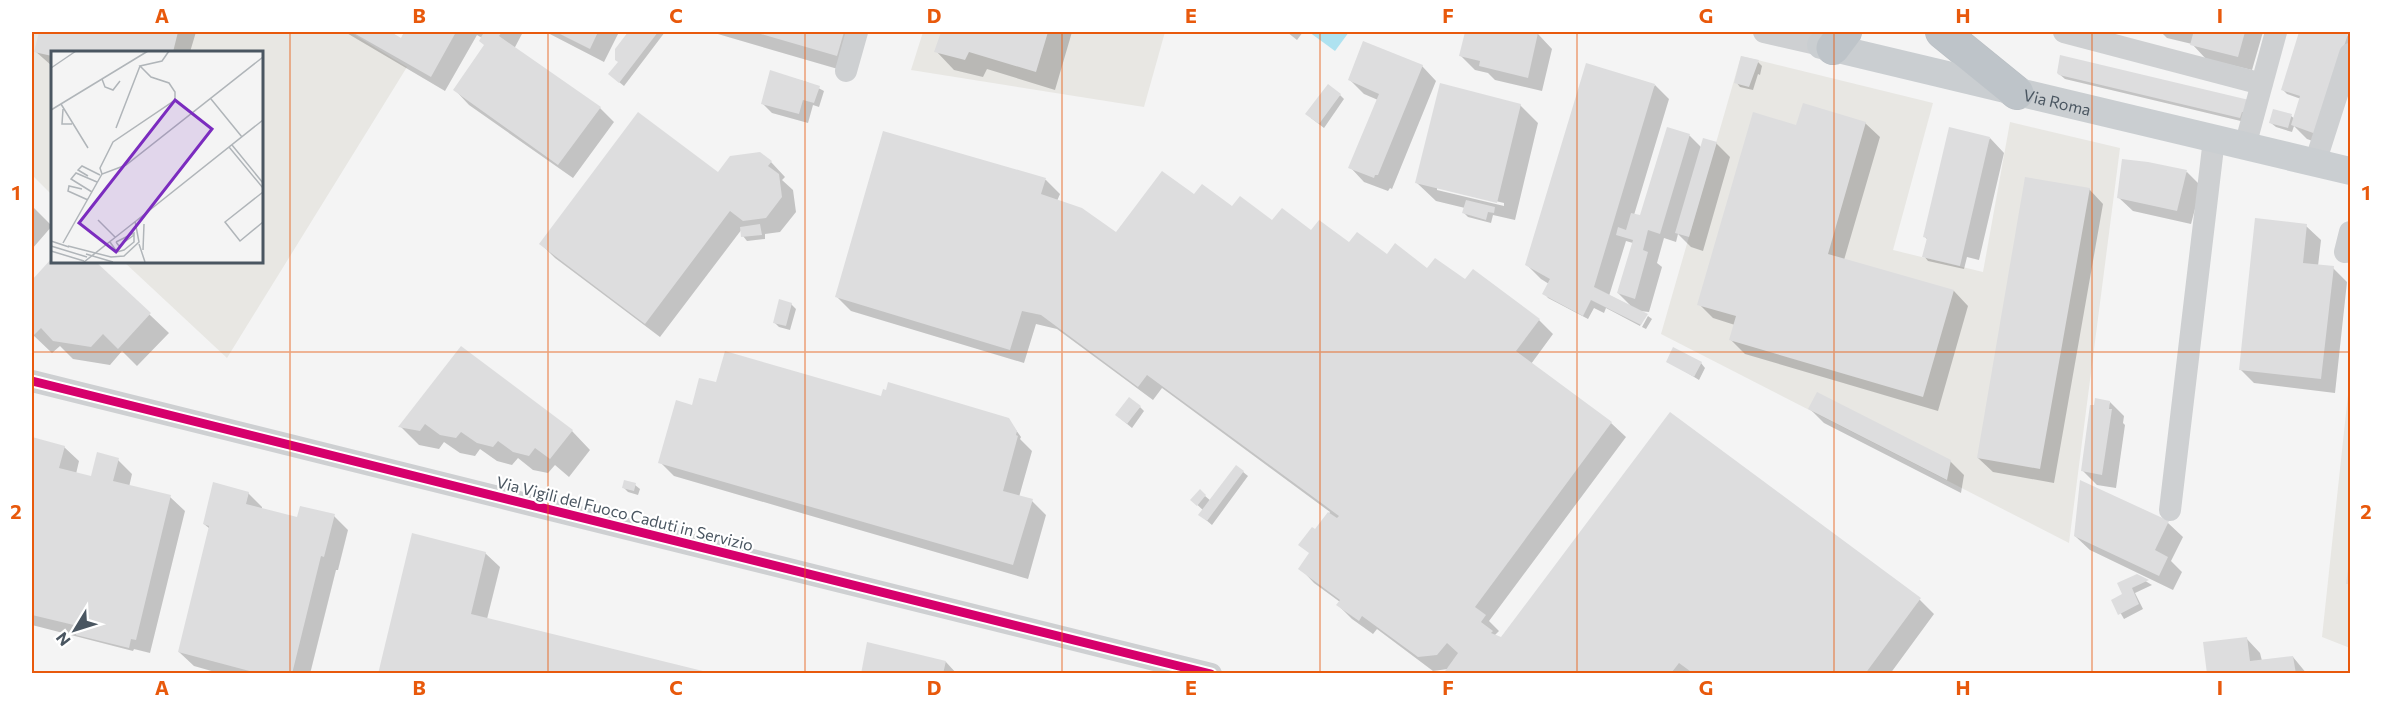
<svg xmlns="http://www.w3.org/2000/svg" width="2382" height="705" viewBox="0 0 2382 705" font-family="Commissioner,sans-serif">
<style>
.commercial{fill:#e8e7e3}
.water{fill:#aee2f0}
.shadow{fill:#0003;fill-rule:evenodd}
.building{fill:#ddddde}
.lines{fill:none;stroke-linecap:round;stroke-linejoin:round}
.highway-casing{stroke:#b9bec3;stroke-width:34}
.minor{stroke:#ced0d2;stroke-width:22}
.major{stroke:#caced1;stroke-width:28}
.highway{stroke:#bec4c9;stroke-width:33}
.cycleway-casing{stroke:#fff;stroke-width:13}
.cycleway{stroke:#d6006c;stroke-width:9}
.grid{fill:none;stroke:#e8590c;stroke-width:1.5;stroke-opacity:0.55}
.labels{text-anchor:middle;dominant-baseline:central;stroke-width:4.5;stroke-linejoin:round;paint-order:stroke}
.street-label{font-size:16px;fill:#4a5661;stroke:#fff}
.inset-road{fill:none;stroke:#b0b5b9;stroke-width:1.5}
.view{fill:#7b2cbf;fill-opacity:0.15;stroke:#7b2cbf;stroke-width:3}
.inset-edge{fill:none;stroke:#4a5661;stroke-width:3}
.neatline{fill:none;stroke:#e8590c;stroke-width:2}
.grid-label{font-size:20px;text-anchor:middle;font-weight:bold;fill:#e8590c}
</style>
<rect width="100%" height="100%" fill="#f4f4f4"/>
<path class="commercial" d="M32,32H350L407,67L227,358L123,261H261V52H52V195L32,175Z
M923,32H1165L1144,107L911,70Z
M1741,56L1933,103L1893,250L1983,272L2010,122L2120,148L2069,543L1661,334Z
M2350,376V648L2322,637Z"/>
<path class="water" d="M1309,32H1349L1335,51Z"/>
<path class="shadow" d="M41,32H196L190,52H52V66L35,51Z
M345,32H387L401,40L406,32H523L514,49L600,108L614,122L573,178L469,105L455,90L485,45L482,38L477,35L445,91Z
M546,32H619L604,62Z
M630,32H665L624,86L614,78L619,62L617,49Z
M711,32H867L855,74Z
M942,32H1072L1055,90L987,69L983,77L954,70L936,51Z
M1287,32H1303L1297,40Z
M1466,32H1526L1538,34L1552,49L1542,91L1495,80L1488,73L1475,70L1461,56Z
M2161,32H2263L2252,70L2206,59L2192,44L2167,38Z
M2301,32H2335L2347,35L2350,38V83L2330,147L2307,139L2294,126L2292,132L2276,127L2271,123L2291,116L2295,119L2301,99L2287,94L2283,90Z
M1758,62L1762,66L1760,75L1758,74L1753,90L1740,87L1736,82Z
M1422,66L1436,81L1392,189L1390,188L1388,191L1364,182L1350,167L1378,100L1364,94L1349,79Z
M771,72L807,82L824,91L819,107L813,105L808,123L772,113L762,103Z
M2058,73L2248,102L2245,122L2065,79Z
M1655,85L1669,99L1634,215L1641,217L1668,128L1690,136L1702,148L1716,143L1730,157L1703,251L1691,247L1678,234L1676,242L1664,238L1657,263L1662,267L1649,312L1640,311L1646,314L1640,326L1606,308L1604,313L1594,308L1588,319L1548,298L1544,293L1549,284L1541,279L1527,265ZM1626,241L1633,243L1618,293L1631,306L1609,296Z
M1340,95L1344,99L1324,128L1311,118Z
M1520,105L1538,123L1515,220L1493,215L1491,223L1468,217L1464,213L1465,208L1436,201L1417,183ZM1437,187L1504,203V206L1437,190Z
M1865,123L1880,137L1844,260L1954,291L1968,306L1938,411L1745,354L1731,340L1735,325L1713,318L1699,304L1797,127Z
M884,133L1046,180L1060,194L1057,201L1116,234L1194,197L1465,281L1539,320L1553,334L1531,364L1611,423L1626,437L1489,621L1499,631L1495,635L1502,639L1670,414L1920,600L1934,614L1890,674H1445L1448,669L1433,671L1377,629L1373,634L1352,619L1338,605L1340,602L1314,583L1300,568L1310,554L1316,531L1330,512L1162,388L1153,400L1057,329L1036,324L1024,363L851,311L837,297Z
M1990,138L2004,153L1979,260L1967,257L1964,269L1928,261L1924,256L1928,240L1925,237Z
M771,162L785,177L782,180L793,190L796,212L780,232L765,234V239L747,241L743,236L742,229L660,337L555,258L541,244L718,175Z
M2187,172L2201,186L2191,224L2133,211L2118,197Z
M2089,189L2103,204L2054,483L1993,472L1978,458Z
M32,206L52,226L32,249Z
M2306,226L2321,240L2318,266L2333,268L2347,282L2335,393L2254,383L2240,369Z
M52,260L93,261L169,333L137,366L122,351L110,365L73,359L60,346L52,353L32,334V283Z
M791,304L796,309L790,330L779,327L774,322Z
M1648,316L1652,319L1646,329L1642,327Z
M461,348L572,431L590,450L569,477L555,465L548,473L533,470L518,458L512,465L497,461L480,449L475,456L460,453L444,442L439,449L419,445L400,426Z
M1668,361L1701,363L1705,368L1699,380Z
M717,384L886,399L1008,419L1021,437L1020,439L1032,451L1019,497L1032,501L1046,515L1028,579L674,476L660,462L693,407Z
M2110,402L2124,416L2123,423L2125,425L2116,488L2097,485L2083,471Z
M1140,407L1144,411L1132,428L1121,419Z
M1810,409L1950,461L1964,475L1961,493L1824,423Z
M32,439L64,447L79,461L76,474L93,478L118,460L132,474L129,487L170,497L185,511L150,653L134,649L133,651L32,625Z
M1237,467L1248,476L1212,525L1200,515L1204,511L1192,500L1205,496L1211,501Z
M2082,483L2168,523L2183,537L2171,561L2182,572L2173,590L2090,550L2075,536Z
M635,485L640,489L638,495L628,492L624,488Z
M248,493L262,507V510L298,519L334,516L348,530L338,570H336L310,674H222L194,666L179,652L210,529L204,524Z
M485,553L500,567L487,619L380,674Z
M2137,576L2152,585L2135,593L2143,609L2124,619L2113,600L2124,594Z
M2246,638L2260,653L2262,661L2293,657L2307,674H2208Z
M946,662L957,674H863Z"/>
<path class="building" d="M39,32H178L173,52H52V56L34,52Z
M352,32H391L401,38L404,32H456L431,77Z
M484,32H502L499,36L601,107L558,165L453,90L484,45L479,41Z
M556,32H598L590,49Z
M628,32H658L619,83L608,74L618,62L615,60V49Z
M754,32H844L837,56Z
M941,32H1048L1036,72L969,52L965,60L934,52Z
M1465,32L1538,33L1528,78L1479,66L1480,61L1459,56Z
M2188,32H2245L2238,57L2190,45L2193,34Z
M2299,32H2341L2348,34L2316,134L2291,125L2300,96L2281,90Z
M1363,41L1423,65L1378,175H1375L1374,178L1348,168L1379,94L1348,80Z
M2060,55L2249,100L2246,112H2242L2240,118L2059,75L2057,73Z
M1741,56L1759,60L1749,87L1734,83Z
M1586,63L1655,84L1594,287L1648,314L1641,325L1591,300L1583,316L1542,294L1550,279L1525,265Z
M770,70L820,86L814,103L803,100L799,114L761,104Z
M1440,83L1521,104L1497,203L1415,183Z
M1328,84L1341,94L1319,124L1305,114Z
M1803,103L1866,122L1828,254L1954,290L1923,397L1729,340L1736,316L1697,305L1753,112L1796,125Z
M2273,109L2292,114L2288,128L2269,123Z
M638,112L718,172L730,156L760,152L772,161L768,166L779,174L782,197L766,218L743,221L730,211L645,324L539,244Z
M1667,127L1690,134L1660,234L1648,230L1643,250L1648,252L1635,299L1617,293L1633,240L1616,235L1618,227L1626,230L1631,213L1640,215Z
M1949,127L1990,137L1960,266L1922,257L1927,238L1923,237Z
M883,131L1046,178L1041,194L1082,208L1116,232L1162,171L1194,194L1202,184L1232,206L1240,196L1272,220L1282,208L1311,230L1319,220L1349,242L1357,232L1387,254L1395,243L1427,268L1435,258L1465,279L1473,269L1540,319L1516,351L1612,422L1475,607L1486,615L1481,622L1493,631L1491,633L1501,637L1670,412L1921,598L1865,674H1694L1679,663L1672,672L1674,674H1443L1458,653L1447,643L1437,655L1418,657L1362,616L1359,621L1336,605L1340,600L1298,569L1309,553L1298,545L1312,527L1315,529L1328,512L1337,518L1339,516L1147,375L1138,387L1041,315L1022,311L1010,350L835,297Z
M1703,138L1717,142L1689,237L1675,233Z
M2122,159L2148,162L2187,170L2177,211L2117,198Z
M2025,177L2090,188L2040,469L1977,458Z
M1466,200L1495,207L1494,213L1488,212L1486,220L1462,213Z
M2255,218L2307,224L2303,263L2334,266L2321,379L2239,370Z
M760,224L762,235L741,237L740,227Z
M52,258V261H95L151,313L118,349L103,334L91,347L53,341L41,328L33,336L32,280Z
M779,299L792,303L786,326L773,323Z
M461,346L573,430L550,459L535,448L529,456L513,452L498,441L493,447L477,443L461,432L456,438L440,435L425,424L420,431L398,427Z
M1673,347L1702,362L1694,377L1666,362Z
M725,351L881,396L883,389L886,390L888,382L1009,418L1017,431L1016,435L1018,436L1003,491L1033,499L1013,565L658,463L676,400L692,405L699,378L716,382Z
M1817,392L1951,460L1947,480L1808,409Z
M1129,397L1141,406L1127,424L1115,415Z
M2095,398L2110,401L2109,409H2112L2102,475L2081,471L2090,405H2094Z
M32,437L65,446L59,468L91,476L97,452L119,458L113,481L171,495L136,640L131,639L129,648L76,635L78,626L32,615Z
M1236,465L1244,471L1207,521L1198,515Z
M624,480L636,483L634,491L622,488Z
M2080,480L2169,521L2155,550L2168,557L2159,576L2074,536Z
M213,482L249,492L246,504L297,517L300,506L335,514L324,557L321,556L292,674H261L178,652L209,526L203,524Z
M1200,489L1206,495L1197,506L1190,500Z
M412,533L486,552L471,614L715,674H378Z
M2349,561H2350V584H2346Z
M2137,574L2149,580L2132,588L2139,604L2118,615L2111,600L2122,594L2117,583Z
M2247,637L2250,661L2293,656L2296,674H2207L2203,642Z
M867,642L946,661L943,674H861Z"/>
<g class="lines">
<g class="highway-casing">
<path id="highway" d="M1942,32L2017,93
M1833,48L1845,32"/>
</g>
<path class="minor" d="M1764,32L1821,45
M2064,32L2262,84
M846,71L857,32
M2245,146L2276,32
M2315,163L2350,54
M2345,252L2350,232
M32,381L1211,674
M2170,510L2214,139"/>
<path class="major" id="s1" d="M1821,45L2350,171"/>
<use href="#highway" class="highway"/>
<g class="cycleway-casing">
<path id="cycleway" d="M32,381L1211,674"/>
</g>
<use href="#cycleway" class="cycleway"/>
</g>
<path class="grid" d="M290,32V674M548,32V674M805,32V674M1062,32V674M1320,32V674M1577,32V674M1834,32V674M2092,32V674M32,352H2350"/>
<g class="labels">
<g class="street-label">
<text stroke="none"><textPath href="#s1" startOffset="243">Via Roma</textPath></text>
<text transform="translate(625 513) rotate(14)">Via Vigili del Fuoco Caduti in Servizio</text>
</g>
</g>
<g transform="translate(51 51)">
<rect width="212" height="212" fill="#f4f4f4"/>
<path class="inset-road" d="M0,17L25,0M51,28L54,36L62,39L69,30M160,48L191,86M10,53L37,97M12,58L11,73H21M0,59L97,0M65,77L89,15M181,94L212,132M178,96L212,137M51,123L49,117L62,91L124,49V41L118,32L100,26L89,15L111,10L118,0M37,125L27,119L31,115L49,124M31,138L18,135L17,140L37,149M41,141L20,128L25,122L46,131M212,141L174,171L189,190L212,171M47,169L64,186M85,170L212,69M0,190L18,196M59,191L66,201L73,199L83,191V182L65,191M65,191L68,195L83,184M12,192L51,123L75,114L212,6M88,193L94,211M0,195L36,206M17,195L60,206L73,205L88,191L84,170M92,199L93,173M0,200L33,210M35,203L62,211M33,211L85,170"/>
<path class="view" d="M124,49L161,78L65,201L28,172Z"/>
<rect width="212" height="212" class="inset-edge"/>
</g>
<rect width="2382" height="705" fill="none" stroke="#ffffff" stroke-width="66"/>
<g transform="translate(75 630) rotate(232)" stroke="#ffffff" stroke-width="4.5" paint-order="stroke">
<path d="M0-4.5L10 22L0 15L-10 22Z" fill="#4a5661"/>
<text y="-9" font-size="16" font-weight="bold" text-anchor="middle" fill="#4a5661">N</text>
</g>
<rect x="33" y="33" width="2316" height="639" class="neatline"/>
<g class="grid-label">
<text x="162" y="23">A</text>
<text x="419" y="23">B</text>
<text x="676" y="23">C</text>
<text x="934" y="23">D</text>
<text x="1191" y="23">E</text>
<text x="1448" y="23">F</text>
<text x="1706" y="23">G</text>
<text x="1963" y="23">H</text>
<text x="2220" y="23">I</text>
<text x="16" y="200">1</text>
<text x="2366" y="200">1</text>
<text x="16" y="519">2</text>
<text x="2366" y="519">2</text>
<text x="162" y="695">A</text>
<text x="419" y="695">B</text>
<text x="676" y="695">C</text>
<text x="934" y="695">D</text>
<text x="1191" y="695">E</text>
<text x="1448" y="695">F</text>
<text x="1706" y="695">G</text>
<text x="1963" y="695">H</text>
<text x="2220" y="695">I</text>
</g>
</svg>
